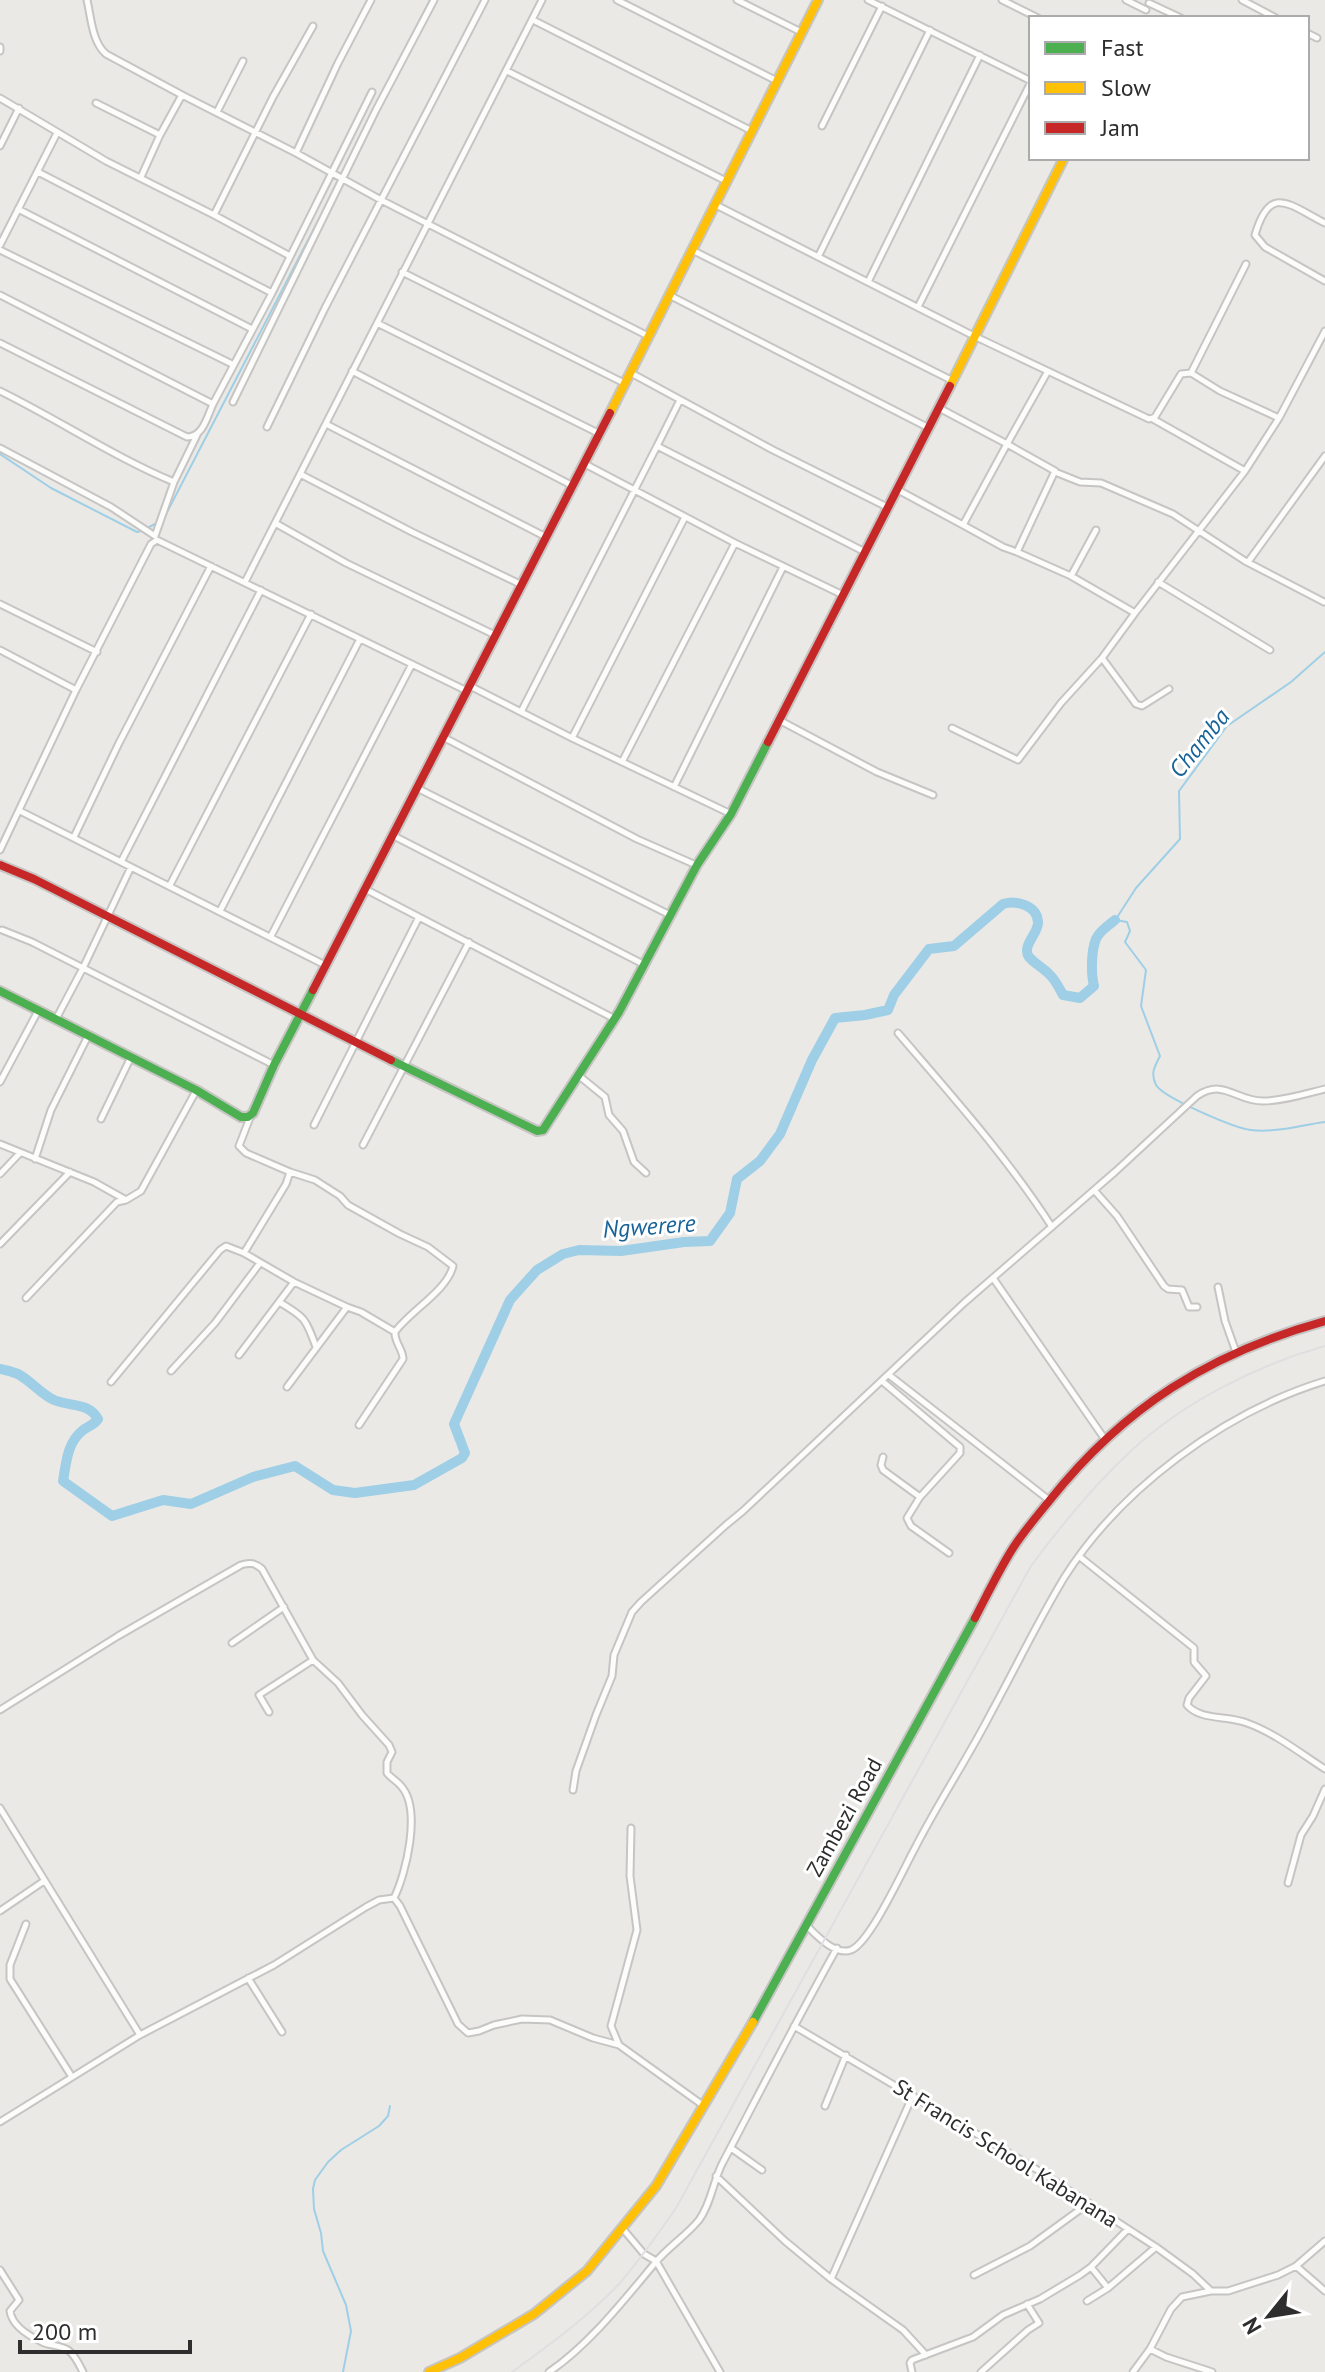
<svg xmlns="http://www.w3.org/2000/svg" width="1325" height="2372" viewBox="0 0 1325 2372" font-family="'PT Sans',sans-serif">
<style>
.lines{fill:none;stroke-linecap:round;stroke-linejoin:round}
.stream{stroke:#9ecfe6;stroke-width:2}
.river{stroke:#9ecfe6;stroke-width:10}
.street-casing{stroke:#c6c5c4;stroke-width:9}
.fast-casing{stroke:#c6c5c4;stroke-width:12}
.slow-casing{stroke:#c6c5c4;stroke-width:12}
.jam-casing{stroke:#c6c5c4;stroke-width:12}
.street{stroke:#fcfcfb;stroke-width:5}
.fast{stroke:#4caf50;stroke-width:8}
.slow{stroke:#ffc107;stroke-width:8}
.jam{stroke:#c62828;stroke-width:8}
.rail{stroke:#dfdfe1;stroke-width:2}
.labels{text-anchor:middle;dominant-baseline:central;stroke-width:6;stroke-linejoin:round;paint-order:stroke}
.street-label{font-size:22px;fill:#2e2e2e;stroke:#fff}
.water-label{font-size:24px;font-style:italic;fill:#176398;stroke:#fff}
</style>
<rect width="100%" height="100%" fill="#ebe9e5"/>
<g class="lines">
<path class="stream" d="M394,70L430,0
M0,454L51,488L137,532L141,531
M163,520L335,188
M149,527L155,524
M1116,919L1136,888L1180,839L1179,791L1227,726L1291,682L1325,652
M1115,920L1127,922L1130,931L1125,942L1146,970L1141,1006L1160,1056C1155,1066 1150,1073 1156,1085C1164,1098 1234,1128 1251,1130C1275,1133 1301,1125 1325,1122
M343,2372L351,2331L346,2305L323,2251L321,2233L314,2209L313,2189L315,2180L328,2162L341,2150L379,2126L388,2116L390,2106"/>
<path class="river" d="M0,1369C6,1370 13,1372 18,1374C31,1381 41,1394 54,1400C71,1407 88,1402 98,1419C93,1426 88,1426 82,1431C67,1443 66,1464 63,1481L112,1516L163,1500L191,1504L253,1477L295,1466L333,1490L355,1493L414,1485L462,1458L465,1453L454,1424L510,1300L537,1270L563,1254L579,1250L621,1251L684,1242L710,1241L730,1213L737,1179L760,1161L780,1134L812,1060L835,1018L865,1015L888,1010L894,995L929,949L954,946L1003,904C1016,900 1037,905 1038,922C1039,933 1021,946 1029,957C1034,963 1043,968 1049,974C1055,979 1059,988 1063,995L1080,998L1094,986C1091,974 1091,951 1096,939C1099,931 1109,925 1115,920"/>
<g class="street-casing">
<path id="street" d="M87,0C91,17 92,42 106,54L182,95L296,153L381,200L648,336
M617,0L777,81
M737,0L801,32
M868,0L1031,81
M1002,0L1038,18
M1126,0L1146,10
M1242,0L1276,18
M1149,3L1181,18
M533,20L752,131
M1307,33L1317,38
M0,47V51
M507,71L726,181
M0,98L106,161L214,215L290,256
M96,103L160,135
M217,112L243,61
M822,126L882,6
M0,146L19,108
M296,153L338,63L371,0
M38,172L272,293
M141,177L160,135L182,95
M716,205L974,336L1149,419L1155,417L1181,374L1191,373L1246,264
M18,209L252,329
M214,215L273,97L313,26
M1325,223C1289,205 1270,183 1255,235L1265,247L1325,281
M0,245L57,133
M0,250L232,364
M692,250L953,381
M818,257L930,30
M402,272L624,383
M868,282L980,55
M0,295L213,404L272,293L372,92
M669,295L927,427
M918,307L1031,82
M377,323L598,433
M0,343L187,437C203,437 207,417 213,404
M352,371L573,486
M1048,371L1007,444L1055,471L1017,552L1071,576L1135,613L1102,658L1136,704L1142,706L1169,689
M631,373L773,450L887,507
M1191,373L1220,391L1279,418
M0,391C59,420 114,457 174,482
M680,400L657,446L865,552
M233,402L376,110L434,0
M1153,419L1245,471
M326,424L546,537
M267,427L325,308L485,0
M0,448L111,507L155,536
M585,464L735,543L843,595
M1055,472L1080,482L1101,483L1173,514L1245,561L1324,602
M300,474L412,532L520,584
M898,490L963,525L1007,444L939,408
M275,523L346,563L495,635
M963,525L1003,547L1017,552
M155,536L174,482L197,435
M1248,562L1325,456
M1071,576L1096,530
M245,582L542,0
M1158,582L1270,650
M0,604L97,652
M1135,613L1245,471L1279,418L1325,331
M0,650L76,690
M470,686L572,738L731,814
M521,712L657,446
M779,720L877,772L933,795
M952,728L1018,760L1061,703L1102,658
M443,737L637,839L696,865
M572,738L685,517
M622,762L735,543
M674,787L783,567
M417,788L670,915
M20,811L325,965
M392,835L643,964
M74,837L119,743L211,566
M0,850L76,690L151,544L157,540L467,691
M121,862L261,590
M170,885L311,614
M365,889L613,1018
M220,911L360,639
M2,930L32,942L274,1065
M271,936L412,664
M56,1019L83,968L131,867
M898,1033C952,1096 1007,1157 1052,1227
M578,1075L605,1097L609,1115L623,1131L634,1162L646,1173
M0,1082L38,1011
M251,1115L239,1146L246,1153L290,1172L286,1184L244,1253L294,1282L347,1307L287,1387
M101,1119L131,1057
M314,1125L419,917
M0,1144L94,1182L126,1200
M363,1145L469,942
M35,1159L51,1110L88,1036
M290,1172L315,1180L340,1196L348,1205L400,1234L428,1247L453,1266C447,1291 410,1311 395,1332C394,1342 403,1349 403,1359L359,1425
M0,1174L20,1153
M1094,1190L1117,1216L1164,1286L1168,1289L1182,1290L1189,1307H1197
M0,1244L70,1172
M993,1278L1104,1438
M1218,1287L1225,1321L1236,1352
M26,1298L117,1202L126,1200L141,1191L196,1091
M279,1302C305,1317 306,1319 316,1347
M347,1307L361,1312L395,1332
M239,1355L294,1282
M171,1371L215,1323L260,1263
M889,1375L1049,1500
M882,1381L960,1447V1453L920,1497L907,1518L911,1526L949,1553
M111,1382L220,1250L226,1246L244,1253
M883,1457L881,1465L883,1470L920,1497
M1080,1557L1194,1648V1662L1206,1676L1189,1698L1187,1705C1201,1721 1228,1715 1247,1723C1275,1733 1300,1753 1325,1769
M232,1643L284,1607
M0,1710L118,1636L241,1565C250,1562 255,1563 262,1569L313,1660L338,1683L362,1715L389,1745L392,1752L387,1762V1773C391,1778 397,1781 401,1786C422,1809 406,1874 394,1898
M269,1712L259,1695L313,1660
M573,1790L576,1771L596,1715L612,1676L614,1655L632,1612L641,1602L726,1525L743,1511L964,1303L1116,1171L1197,1096C1224,1078 1235,1101 1263,1101C1283,1101 1305,1094 1325,1089
M0,1808L140,2035
M1288,1883L1301,1835L1313,1816L1325,1789
M0,1911L44,1881
M26,1924L10,1965V1979L72,2077
M806,1925C816,1935 835,1956 851,1950C870,1943 904,1868 915,1848C939,1801 968,1758 992,1711C1016,1667 1038,1621 1064,1578C1120,1489 1224,1412 1325,1381
M248,1978L282,2032
M794,2026L1036,2169L1156,2247L1193,2274L1211,2291
M619,2045L611,2026L637,1930L630,1876L631,1828
M825,2106L846,2055
M0,2122L140,2035L274,1965L366,1907L379,1900L394,1898L400,1906L458,2024L468,2033L479,2031L494,2025L522,2019L550,2020L593,2038L619,2045L704,2106
M731,2148L762,2170
M716,2176L785,2241L831,2279L913,2095
M623,2229L644,2254L656,2261L720,2372
M1296,2266L1325,2291
M1091,2267L1108,2288L1156,2247
M0,2270L19,2300L10,2311C12,2326 29,2336 42,2342C50,2346 60,2345 68,2350C75,2355 79,2364 83,2372
M974,2275L1030,2246L1089,2203
M831,2279L903,2330L926,2355
M1087,2301L1108,2288
M1150,2349L1166,2357L1212,2372
M549,2372C589,2345 624,2300 655,2263C668,2247 686,2236 699,2220C711,2204 713,2182 722,2164C760,2092 797,2019 837,1948
M912,2372L910,2363L912,2360L973,2337L1003,2315L1040,2299L1080,2275L1091,2267L1128,2229
M981,2372L1028,2330L1039,2323L1027,2304
M1133,2372L1150,2349L1171,2309L1182,2297L1211,2291H1228L1278,2275L1296,2266L1325,2241"/>
</g>
<g class="fast-casing">
<path id="fast" d="M0,991L196,1090L241,1117H248L253,1113L274,1065L313,990
M391,1060L537,1131L543,1130L619,1012L697,865L731,814L768,742
M753,2022L975,1618"/>
</g>
<g class="slow-casing">
<path id="slow" d="M950,386L1064,158
M610,413L818,0
M429,2372L460,2358L534,2314L587,2271L656,2186L753,2022"/>
</g>
<g class="jam-casing">
<path id="jam" d="M768,742L950,386
M0,865L34,879L391,1060
M313,990L610,413
M975,1618C987,1595 999,1570 1013,1548C1024,1531 1037,1516 1050,1500C1124,1407 1210,1353 1325,1321"/>
</g>
<use href="#street" class="street"/>
<use href="#fast" class="fast"/>
<use href="#slow" class="slow"/>
<use href="#jam" class="jam"/>
<path class="rail" d="M512,2372C549,2345 588,2317 619,2284C640,2260 658,2234 676,2208L1031,1566C1062,1524 1094,1485 1132,1450C1184,1402 1257,1365 1325,1346"/>
</g>
<g class="labels">
<g class="street-label">
<text transform="translate(844 1817) rotate(-61)">Zambezi Road</text>
<text transform="translate(1006 2153) rotate(32)">St Francis School Kabanana</text>
</g>
<g class="water-label">
<text transform="translate(1199 743) rotate(-51)">Chamba</text>
<text transform="translate(649 1226) rotate(-4)">Ngwerere</text>
</g>
</g>
<rect x="1029" y="16" width="280" height="144" fill="#ffffff" stroke="#ababab" stroke-width="2"/>
<rect x="1045" y="42" width="40" height="12" fill="#4caf50" stroke="#ababab" stroke-width="2"/>
<text x="1101" y="56" font-size="24" fill="#2e2e2e">Fast</text>
<rect x="1045" y="82" width="40" height="12" fill="#ffc107" stroke="#ababab" stroke-width="2"/>
<text x="1101" y="96" font-size="24" fill="#2e2e2e">Slow</text>
<rect x="1045" y="122" width="40" height="12" fill="#c62828" stroke="#ababab" stroke-width="2"/>
<text x="1101" y="136" font-size="24" fill="#2e2e2e">Jam</text>
<g transform="translate(1269 2316) rotate(240)" stroke="#ffffff" stroke-width="6" paint-order="stroke">
<path d="M0-6L14 30L0 20L-14 30Z" fill="#2e2e2e"/>
<text y="-12" font-size="22" font-weight="bold" text-anchor="middle" fill="#2e2e2e">N</text>
</g>
<path d="M20 2340v12h170v-12" fill="none" stroke="#2e2e2e" stroke-width="4"/>
<text x="32" y="2340" font-size="24" fill="#2e2e2e" stroke="#ffffff" stroke-width="6" paint-order="stroke">200 m</text>
</svg>
